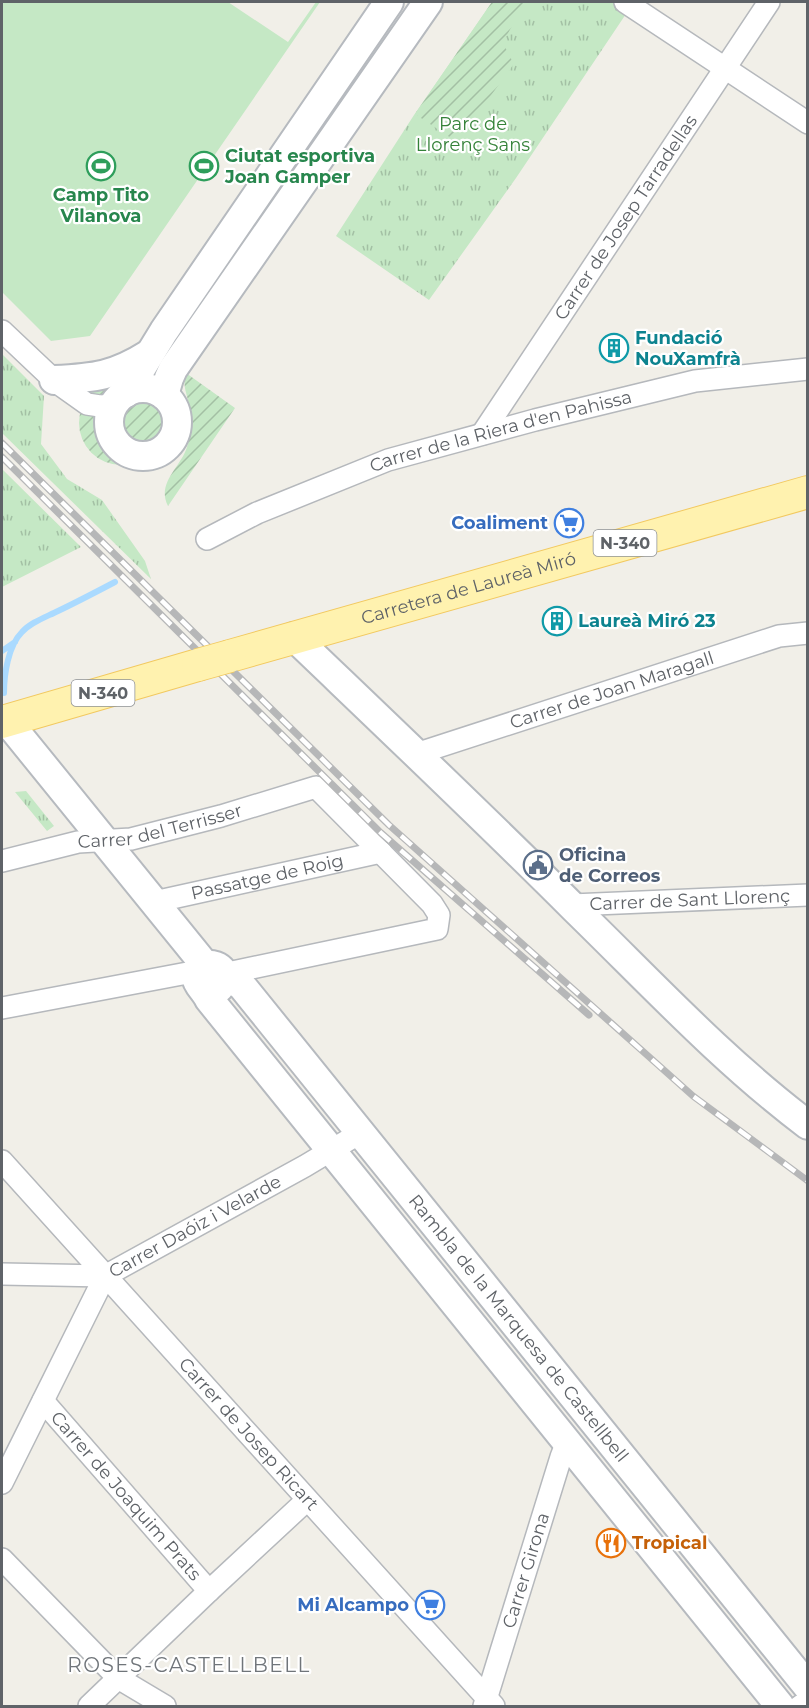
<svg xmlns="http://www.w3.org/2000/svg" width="809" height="1708" viewBox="0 0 809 1708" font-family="Montserrat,sans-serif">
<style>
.grass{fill:url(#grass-tufts)}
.garden{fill:url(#garden-furrows)}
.pitch{fill:#c5e8c5}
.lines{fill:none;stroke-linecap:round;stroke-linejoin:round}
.stream{stroke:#aadaff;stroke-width:6}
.street-casing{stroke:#b5b8bc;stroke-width:24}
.secondary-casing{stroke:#b6babf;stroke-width:32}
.primary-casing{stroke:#f2c960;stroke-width:34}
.street{stroke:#fff;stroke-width:21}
.secondary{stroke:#fff;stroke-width:28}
.primary{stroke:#fff2af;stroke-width:32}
.rail-casing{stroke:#b6b7b8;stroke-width:7}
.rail{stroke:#fff;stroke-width:4.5;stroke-dasharray:14;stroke-linecap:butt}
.primary-bridge-casing{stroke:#f2c960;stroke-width:34;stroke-linecap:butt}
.primary-bridge{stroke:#fff2af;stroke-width:32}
.labels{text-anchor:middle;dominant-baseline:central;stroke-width:4.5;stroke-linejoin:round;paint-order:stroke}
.shield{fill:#fff;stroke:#8f9295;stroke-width:1.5}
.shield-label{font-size:16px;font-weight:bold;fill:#5f6368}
.park-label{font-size:18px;fill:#348238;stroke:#fff}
.leisure-label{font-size:18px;font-weight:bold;fill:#27864d;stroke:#fff;text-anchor:start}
.street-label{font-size:18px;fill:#5f6368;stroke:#fff}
.culture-label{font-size:18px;font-weight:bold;fill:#0d838f;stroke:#fff;text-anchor:start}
.shop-label{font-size:18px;font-weight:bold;fill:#366cbe;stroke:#fff;text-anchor:end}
.service-label{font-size:18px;font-weight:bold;fill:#4e5e75;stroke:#fff;text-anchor:start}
.food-label{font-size:18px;font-weight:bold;fill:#c56008;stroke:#fff;text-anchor:start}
.neighbourhood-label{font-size:20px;letter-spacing:1.5px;fill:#70757a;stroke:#fff}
</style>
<defs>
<pattern id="grass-tufts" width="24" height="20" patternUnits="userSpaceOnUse" patternTransform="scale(1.5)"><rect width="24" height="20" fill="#c5e8c5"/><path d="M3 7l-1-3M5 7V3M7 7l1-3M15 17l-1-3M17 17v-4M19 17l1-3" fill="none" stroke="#a3c0a4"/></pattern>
<pattern id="garden-furrows" width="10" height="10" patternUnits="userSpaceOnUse" patternTransform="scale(1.5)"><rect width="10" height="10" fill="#c5e8c5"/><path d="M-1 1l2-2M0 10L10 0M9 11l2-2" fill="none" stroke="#a3c0a4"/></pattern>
</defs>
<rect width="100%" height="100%" fill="#f1efe8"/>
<path class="grass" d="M492,2H634L516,178L429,300L336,236L414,115Z
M2,354L44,396L41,444L67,479L102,500L145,561L151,579L2,433Z
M2,469L81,547L2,587Z
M26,791L54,826L47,831L15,792Z"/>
<path class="garden" d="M492,2H526L504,40C504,50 512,56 513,65L457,142L415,114Z
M186,373L235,408L168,506C156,483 181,467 187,447C192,433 193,419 189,405C187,393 182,386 186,373Z
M79 423a42 42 0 1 1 84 0a42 42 0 1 1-84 0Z"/>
<path class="pitch" d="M2,2H228L288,42L316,2H320L90,336L51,341L2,292Z"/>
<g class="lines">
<path class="stream" d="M2,651L15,642
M4,693C4,675 8,646 22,632C31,622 46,617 58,611C77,602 96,592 115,582"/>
<g class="street-casing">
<g id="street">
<path d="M625,2L808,123"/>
<path d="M2,331L56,382L87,404L100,406L114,405"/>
<path id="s1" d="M482,434L769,2"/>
<path id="s2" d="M207,539L257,513L388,460L535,420L695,381L808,369"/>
<path id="s3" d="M416,754L779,636L808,633"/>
<path id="s4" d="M2,861L78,842L131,839L221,816L316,787L432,904L439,915L437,929L223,974"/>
<path id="s5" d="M154,902L381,852"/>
<path id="s6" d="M572,905L808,895"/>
<path d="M2,1008L198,971"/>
<path id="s7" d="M2,1161L494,1706"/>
<path d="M2,1274L105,1276"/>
<path id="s8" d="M43,1401L209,1591"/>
<path id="s9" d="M2,1483L105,1276L305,1166L360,1133"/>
<path d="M2,1559L118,1678L165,1706"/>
<path d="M89,1706L209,1591L307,1500"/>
<path id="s10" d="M484,1706L561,1457L567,1442"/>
<path d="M800,1706L808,1702"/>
</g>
</g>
<g class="secondary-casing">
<g id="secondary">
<path d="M54,380C95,378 114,376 149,354"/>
<circle cx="143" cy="422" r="34"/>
<path d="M126,393L164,331L389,2"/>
<path d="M164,395L169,378L173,369L428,2"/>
<path d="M294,637C388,727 483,817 575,909C651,983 723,1061 808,1125"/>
<path d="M7,721L205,965"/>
<path id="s11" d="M224,979L234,980L242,986L808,1687"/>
<path d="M205,990L219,988C230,975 221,963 205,965C186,978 203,986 209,999L780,1706"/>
</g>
</g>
<g class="primary-casing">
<g id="primary">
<path id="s12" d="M230,656L808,492"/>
<path d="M2,722L198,665"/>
</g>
</g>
<use href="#street" class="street"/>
<use href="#secondary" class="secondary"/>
<use href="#primary" class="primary"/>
<g class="rail-casing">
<path id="rail" d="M2,443L389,825L693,1096L808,1181
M2,457L381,833L589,1015"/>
</g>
<use href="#rail" class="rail"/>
<g class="primary-bridge-casing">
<path id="primary-bridge" d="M198,665L230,656"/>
</g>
<use href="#primary-bridge" class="primary-bridge"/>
</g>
<defs>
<g id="stadium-ring" transform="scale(1.5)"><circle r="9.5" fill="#fff" stroke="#2e9e5b" stroke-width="1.5"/><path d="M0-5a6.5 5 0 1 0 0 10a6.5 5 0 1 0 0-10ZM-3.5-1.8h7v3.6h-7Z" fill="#2e9e5b"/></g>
<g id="building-ring" transform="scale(1.5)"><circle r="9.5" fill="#fff" stroke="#0f9aa8" stroke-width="1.5"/><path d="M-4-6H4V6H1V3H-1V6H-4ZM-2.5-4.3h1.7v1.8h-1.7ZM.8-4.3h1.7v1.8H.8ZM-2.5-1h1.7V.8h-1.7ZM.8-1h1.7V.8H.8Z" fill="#0f9aa8"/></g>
<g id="supermarket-ring" transform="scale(1.5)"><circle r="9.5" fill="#fff" stroke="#3f7fe0" stroke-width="1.5"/><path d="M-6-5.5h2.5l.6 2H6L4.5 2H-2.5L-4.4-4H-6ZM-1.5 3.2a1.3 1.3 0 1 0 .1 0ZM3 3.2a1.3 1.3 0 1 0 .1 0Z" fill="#3f7fe0"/></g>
<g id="civic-ring" transform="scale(1.5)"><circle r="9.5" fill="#fff" stroke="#5c6f8a" stroke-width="1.5"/><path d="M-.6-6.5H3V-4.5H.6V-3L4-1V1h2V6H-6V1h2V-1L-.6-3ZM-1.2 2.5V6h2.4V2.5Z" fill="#5c6f8a"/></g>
<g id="restaurant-ring" transform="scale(1.5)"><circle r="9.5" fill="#fff" stroke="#e8710a" stroke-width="1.5"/><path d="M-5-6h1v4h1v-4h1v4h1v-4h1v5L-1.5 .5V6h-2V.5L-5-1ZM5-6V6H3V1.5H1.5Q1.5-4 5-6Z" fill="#e8710a"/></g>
</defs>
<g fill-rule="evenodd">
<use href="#stadium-ring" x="101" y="166"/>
<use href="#stadium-ring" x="204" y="166"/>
<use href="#building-ring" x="614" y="348"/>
<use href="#supermarket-ring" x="569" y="523"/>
<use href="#building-ring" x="557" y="621"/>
<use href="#civic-ring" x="538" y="865"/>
<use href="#restaurant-ring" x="611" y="1543"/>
<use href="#supermarket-ring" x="430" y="1605"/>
</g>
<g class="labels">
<g class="shield">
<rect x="593.5" y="530" width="63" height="26" rx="4.5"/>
<rect x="71.5" y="680" width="63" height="26" rx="4.5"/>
</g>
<g class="shield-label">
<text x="625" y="543">N-340</text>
<text x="103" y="693">N-340</text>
</g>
<g class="park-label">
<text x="473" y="124">Parc de<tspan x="473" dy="21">Llorenç Sans</tspan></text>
</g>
<g class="leisure-label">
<text x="225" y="156">Ciutat esportiva<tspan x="225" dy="21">Joan Gamper</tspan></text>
<text x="101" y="195" text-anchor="middle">Camp Tito<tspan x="101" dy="21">Vilanova</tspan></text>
</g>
<g class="street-label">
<text stroke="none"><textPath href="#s1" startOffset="260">Carrer de Josep Tarradellas</textPath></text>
<text stroke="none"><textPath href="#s2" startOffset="314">Carrer de la Riera d'en Pahissa</textPath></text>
<text stroke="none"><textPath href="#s12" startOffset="248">Carretera de Laureà Miró</textPath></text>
<text stroke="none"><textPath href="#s3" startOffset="206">Carrer de Joan Maragall</textPath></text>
<text stroke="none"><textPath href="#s4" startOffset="162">Carrer del Terrisser</textPath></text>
<text stroke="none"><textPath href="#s5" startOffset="116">Passatge de Roig</textPath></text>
<text stroke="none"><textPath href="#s6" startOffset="118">Carrer de Sant Llorenç</textPath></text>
<text stroke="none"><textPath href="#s9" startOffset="334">Carrer Daóiz i Velarde</textPath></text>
<text stroke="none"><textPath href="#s11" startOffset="460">Rambla de la Marquesa de Castellbell</textPath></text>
<text stroke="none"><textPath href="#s7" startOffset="368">Carrer de Josep Ricart</textPath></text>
<text stroke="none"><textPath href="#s8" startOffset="126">Carrer de Joaquim Prats</textPath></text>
<text stroke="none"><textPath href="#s10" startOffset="142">Carrer Girona</textPath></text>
</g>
<g class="culture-label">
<text x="635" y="338">Fundació<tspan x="635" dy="21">NouXamfrà</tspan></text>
<text x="578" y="621">Laureà Miró 23</text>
</g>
<g class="shop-label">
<text x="548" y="523">Coaliment</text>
<text x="409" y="1605">Mi Alcampo</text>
</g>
<g class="service-label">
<text x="559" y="855">Oficina<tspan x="559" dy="21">de Correos</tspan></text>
</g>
<g class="food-label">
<text x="632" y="1543">Tropical</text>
</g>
<g class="neighbourhood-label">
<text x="189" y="1665">ROSES-CASTELLBELL</text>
</g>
</g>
<rect width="809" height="1708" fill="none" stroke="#5f6368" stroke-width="6"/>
</svg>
